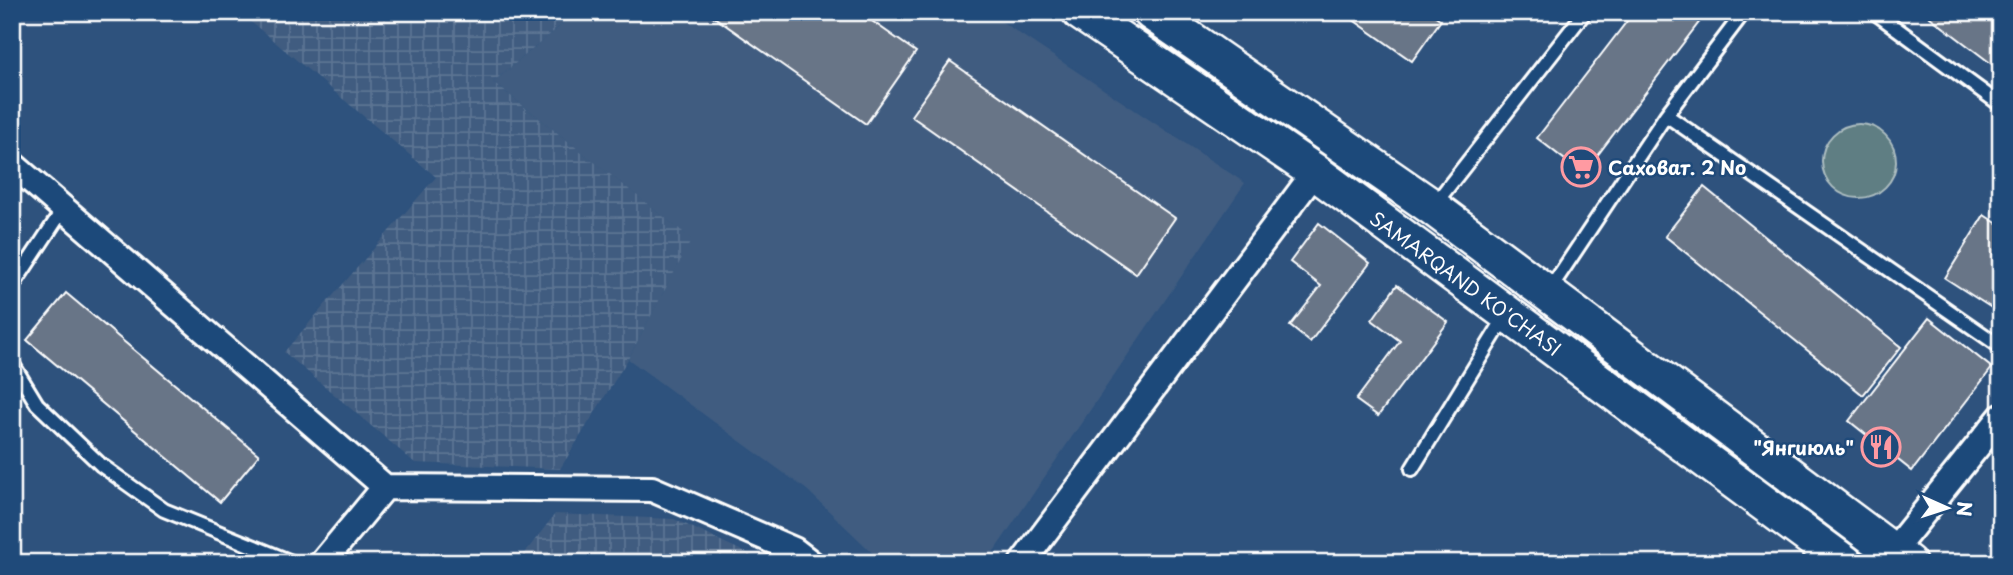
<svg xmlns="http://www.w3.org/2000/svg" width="2013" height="575" viewBox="0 0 2013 575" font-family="'Playpen Sans',sans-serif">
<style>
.built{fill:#3f5c80}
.industrial{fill:url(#industrial-grid)}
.grass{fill:#5e7e83;stroke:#aebec1;stroke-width:2}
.building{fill:#687487;stroke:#fff;stroke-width:2}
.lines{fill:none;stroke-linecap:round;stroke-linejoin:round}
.lane-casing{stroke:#fff;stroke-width:18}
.street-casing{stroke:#fff;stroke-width:30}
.secondary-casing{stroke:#fff;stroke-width:40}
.lane{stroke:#1f4a7a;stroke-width:12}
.street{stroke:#1f4a7a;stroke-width:24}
.secondary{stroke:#1f4a7a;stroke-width:35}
.labels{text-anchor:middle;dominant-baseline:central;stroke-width:5;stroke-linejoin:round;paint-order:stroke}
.poi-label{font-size:19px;font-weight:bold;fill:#fff;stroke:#1f4a7a;text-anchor:start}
.street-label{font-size:19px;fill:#fff;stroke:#1f4a7a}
</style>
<defs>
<pattern id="industrial-grid" width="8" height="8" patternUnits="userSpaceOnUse" patternTransform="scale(1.75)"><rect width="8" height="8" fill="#3f5c80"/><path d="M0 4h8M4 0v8" fill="none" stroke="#5c7493"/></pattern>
</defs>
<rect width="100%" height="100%" fill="#2e527d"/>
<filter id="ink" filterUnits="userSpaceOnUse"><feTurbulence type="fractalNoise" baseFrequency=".0143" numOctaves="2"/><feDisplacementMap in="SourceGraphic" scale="14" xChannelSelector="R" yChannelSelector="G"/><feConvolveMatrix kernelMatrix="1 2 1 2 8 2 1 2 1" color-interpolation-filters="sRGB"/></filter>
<g filter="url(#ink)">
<path class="built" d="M577,12H987L1245,183L986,563H883L807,490L628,359L691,239L493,82Z"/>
<path class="industrial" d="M239,12H577L493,82L692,239L628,359L560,469L415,463L284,352L436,177Z
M555,514L674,519L768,563H517Z"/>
<path class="grass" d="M1822 161a37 37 0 1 1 74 0a37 37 0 1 1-74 0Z"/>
<path class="building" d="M707,12H859L916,52L866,124Z
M1342,12H1430L1441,20L1412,61Z
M1634,12H1707L1583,174L1537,138Z
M1924,12H2001V71L1926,14Z
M950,61L1175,218L1136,274L911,116Z
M1704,187L1901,347L1863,395L1665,236Z
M1984,215L2001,226V314L1945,278Z
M1319,223L1370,263L1310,342L1290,326L1321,286L1290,262Z
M1397,285L1448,322L1378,416L1356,400L1400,341L1372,320Z
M66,293L259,455L220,502L27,340Z
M1929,318L1992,368L1912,471L1849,421Z"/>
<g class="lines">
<g class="lane-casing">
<path id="lane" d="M1874,12L2001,105
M1666,115L1744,12
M1434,205L1585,12
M12,287L64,208
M1548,292L1666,115L2001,347
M12,363L37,404L101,465L164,510L294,563
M1412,469L1507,314"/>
</g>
<g class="street-casing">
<path id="street" d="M12,164L385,487L652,489L794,550L811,563
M1893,551L2001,417
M322,563L385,487
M1022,563L1315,172"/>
</g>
<g class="secondary-casing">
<path id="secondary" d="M1080,12L1315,172L1845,563
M1151,12L1432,207L1908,563"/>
</g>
<use href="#lane" class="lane"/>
<use href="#street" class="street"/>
<use href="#secondary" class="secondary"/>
</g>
</g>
<defs>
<g id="supermarket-ring" transform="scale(2.0125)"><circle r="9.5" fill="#1f4a7a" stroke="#ff9aa2" stroke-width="1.5"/><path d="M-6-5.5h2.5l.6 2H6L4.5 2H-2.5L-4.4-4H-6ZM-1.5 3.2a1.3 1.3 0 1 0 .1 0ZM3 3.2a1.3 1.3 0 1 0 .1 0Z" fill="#ff9aa2"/></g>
<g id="restaurant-ring" transform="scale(2.0125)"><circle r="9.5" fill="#1f4a7a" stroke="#ff9aa2" stroke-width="1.5"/><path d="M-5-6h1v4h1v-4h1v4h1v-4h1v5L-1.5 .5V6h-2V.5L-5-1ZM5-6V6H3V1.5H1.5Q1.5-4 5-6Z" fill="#ff9aa2"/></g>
</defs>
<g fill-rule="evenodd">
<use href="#supermarket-ring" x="1581" y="167"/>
<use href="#restaurant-ring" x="1881" y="447"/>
</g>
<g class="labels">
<g class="poi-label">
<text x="1608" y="167">Саховат. 2 No</text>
<text x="1854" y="447" text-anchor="end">"Янгиюль"</text>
</g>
<g class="street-label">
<text transform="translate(1466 283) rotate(36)">SAMARQAND KO'CHASI</text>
</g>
</g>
<rect width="2013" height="575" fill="none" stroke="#1f4a7a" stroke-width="42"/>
<rect x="21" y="21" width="1971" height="533" fill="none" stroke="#fff" stroke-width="2.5" filter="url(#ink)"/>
<g transform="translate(1947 508) rotate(93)" stroke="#1f4a7a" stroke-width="5" paint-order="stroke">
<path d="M0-5L12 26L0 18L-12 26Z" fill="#ffffff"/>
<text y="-10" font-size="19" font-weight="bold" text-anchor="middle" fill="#ffffff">N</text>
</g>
</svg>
